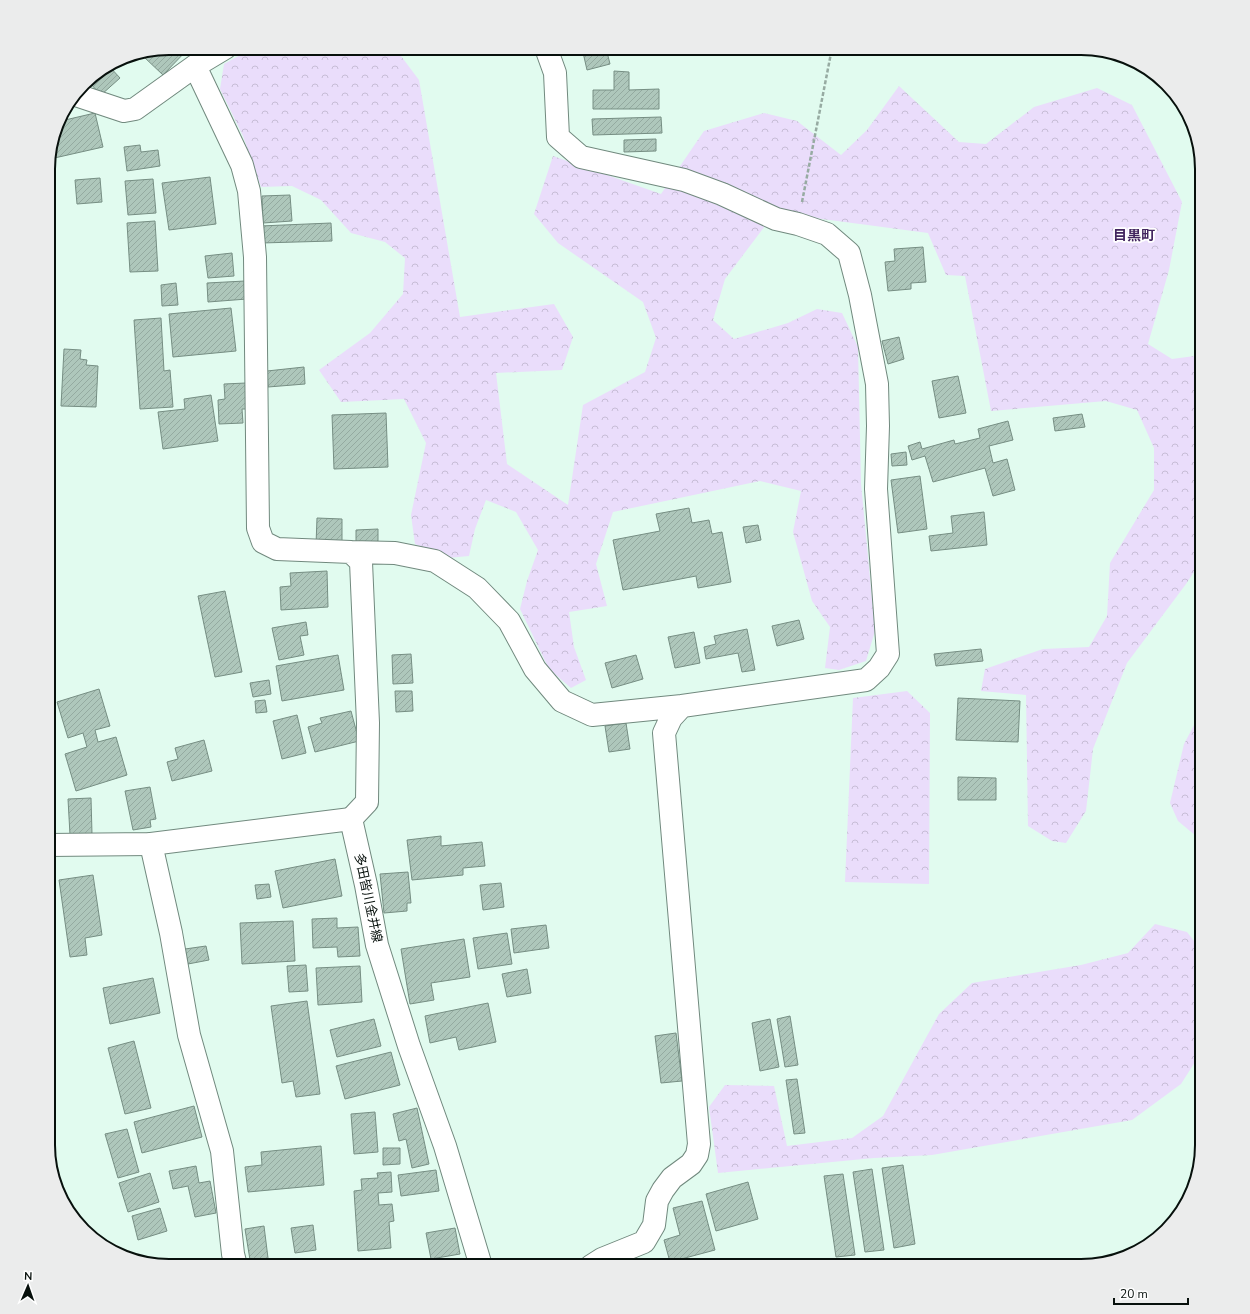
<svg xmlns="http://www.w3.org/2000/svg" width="1250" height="1314" viewBox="0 0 1250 1314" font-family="'Nunito Sans','Noto Sans JP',sans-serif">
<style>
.forest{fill:url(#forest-crowns)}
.building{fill:url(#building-hatch);stroke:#768e83}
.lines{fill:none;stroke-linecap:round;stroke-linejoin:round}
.minor-casing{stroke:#71897e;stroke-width:24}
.secondary-casing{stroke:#71897e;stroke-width:24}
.path{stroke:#97aba2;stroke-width:2.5;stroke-dasharray:4 2;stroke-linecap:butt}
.minor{stroke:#fff;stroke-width:22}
.secondary{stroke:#fff;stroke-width:22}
.labels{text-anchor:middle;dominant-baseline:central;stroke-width:3.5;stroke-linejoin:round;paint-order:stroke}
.street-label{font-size:13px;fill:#07100c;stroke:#fff}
.neighbourhood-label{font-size:14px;font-weight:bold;fill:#42255f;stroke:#fff}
.rim{fill:none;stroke:#07100c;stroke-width:2}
</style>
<defs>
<pattern id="forest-crowns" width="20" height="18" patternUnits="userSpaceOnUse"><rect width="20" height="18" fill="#eaddfb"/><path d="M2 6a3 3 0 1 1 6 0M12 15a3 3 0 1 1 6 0" fill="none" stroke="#c7bdd6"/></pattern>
<pattern id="building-hatch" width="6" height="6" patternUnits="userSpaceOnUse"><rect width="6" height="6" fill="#aec7bb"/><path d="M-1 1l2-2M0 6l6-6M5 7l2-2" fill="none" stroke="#94aaa0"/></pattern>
</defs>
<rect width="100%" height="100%" fill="#e1fbef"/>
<path class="forest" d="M253,48H395L419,80L460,317L554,304L573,337L562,370L496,373L507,464L568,505L583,405L645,372L656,338L643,302L558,243L534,214L553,156L661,194L704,131L764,113L797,121L841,155L867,130L899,86L959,142L986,144L1034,107L1097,88L1132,105L1182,202L1169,270L1148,344L1172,359L1202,355V560L1186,584L1127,663L1093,749L1086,811L1066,843L1052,841L1028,826L1026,695L981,691L985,669L1043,649L1089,647L1107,616L1110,563L1154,490V448L1137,410L1106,401L991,411L965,276L946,275L928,233L822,219L777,210L725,279L713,320L734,339L788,323L817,309L842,313L858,347L861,483L875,631L866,661L839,670L825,668L830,627L812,601L793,532L801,491L760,481L613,512L596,564L607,606L569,612L574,647L586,680L571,688L549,669L520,609L527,581L538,550L516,512L486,500L475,529L469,556L447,558L415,544L411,515L426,443L404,399L341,402L319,370L370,333L403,294L405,258L385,242L351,233L321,200L292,186L261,187L243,136L220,89L224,64Z
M907,691L930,713L929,884L845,882L853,698Z
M1202,710V841L1178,821L1170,803L1184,744Z
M1155,924L1187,932L1202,951V1051L1181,1084L1132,1120L932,1155L874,1158L718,1173L709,1107L725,1085L774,1086L787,1146L852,1138L883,1116L939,1014L972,983L1081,965L1128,953Z"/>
<path class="building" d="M169,48H189L163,75L144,57L149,52Z
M582,48H606L610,64L587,70Z
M109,66L120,78L101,95L87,80Z
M614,71L629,72V90L659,89V109H593V90H614Z
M63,112L65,120L95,113L103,147L50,159V156L61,115Z
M661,117L662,133L593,135L592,119Z
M656,139V151L624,152V140Z
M140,145L141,152L158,150L160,166L127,171L124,147Z
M210,177L216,224L169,230L162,183Z
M100,178L102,202L77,204L75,180Z
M153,179L156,213L128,215L125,181Z
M290,195L292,221L263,223L262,196Z
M155,221L158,271L130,272L127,223Z
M331,223L332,241L261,243L260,226Z
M923,247L926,282L911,283V289L888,291L885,262L895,261L894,249Z
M232,253L234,276L208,278L205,256Z
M245,281L247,299L208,302L207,283Z
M176,283L178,305L162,306L161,285Z
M231,308L236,351L173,357L169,314Z
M161,318L164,371L170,370L173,407L140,409L134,320Z
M899,337L904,359L888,364L882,341Z
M64,349L81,350L80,359L87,360L86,365L98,366L96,407L61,406Z
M304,367L305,384L268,387L267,371Z
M958,376L966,413L939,418L932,381Z
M246,383L248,409H242L243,423L219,424L218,400L225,399L224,384Z
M211,395L218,441L163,449L158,412L185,409L184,399Z
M386,413L388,467L334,469L332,415Z
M1082,414L1085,427L1055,431L1053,418Z
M1008,421L1013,440L989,446L993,463L1007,459L1015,490L993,496L985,468L933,482L925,456L912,460L908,446L920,442L922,449L954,440L955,444L980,438L978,429Z
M906,452L907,465L892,466L891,454Z
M920,476L927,529L898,533L891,480Z
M689,508L692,523L709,520L712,534L722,532L731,582L698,588L696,576L623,590L613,540L660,531L656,514Z
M984,512L987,545L931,551L929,536L953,533L951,516Z
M317,518L342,519V545H316Z
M758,525L761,540L746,543L743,527Z
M378,529V544L356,545V530Z
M327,571L328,607L281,610L280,587L291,586L290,573Z
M225,591L242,672L215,677L198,596Z
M799,620L804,639L777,646L772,626Z
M306,622L308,635L300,636L304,655L279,660L272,628Z
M747,629L755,670L742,672L738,653L706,659L704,647L716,644L714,636Z
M694,632L700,663L675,668L668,637Z
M981,649L983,661L936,666L934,654Z
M411,654L413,683L393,684L392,655Z
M338,655L344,690L282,701L276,666Z
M636,655L643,679L612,688L605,663Z
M269,680L271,694L253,697L250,683Z
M99,689L110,726L95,730L98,742L116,737L127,775L76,791L65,754L87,747L83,733L68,738L57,702Z
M395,691H412L413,711L396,712Z
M958,698L1020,701L1018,742L956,740Z
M265,700L267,712L256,713L255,701Z
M351,711L359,741L315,752L308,727L322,723L320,718Z
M297,715L306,753L282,759L273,721Z
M626,723L630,749L609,752L605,726Z
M204,740L212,771L172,781L167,762L178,759L175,748Z
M958,777L996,778V800H958Z
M150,787L156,819L150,820L151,827L133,830L125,791Z
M91,798L92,834L70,835L68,799Z
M441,836V846L482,842L485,866L463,868V875L412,880L407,840Z
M335,859L342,896L283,908L275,871Z
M408,872L411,903H407V911L384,913L380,874Z
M93,875L102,935L85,938L87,955L70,957L59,880Z
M501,883L504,907L483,910L480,885Z
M269,884L271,897L257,899L255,885Z
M337,918V928L358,927L360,956L338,957L337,947L313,948L312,919Z
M293,921L295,961L242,964L240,923Z
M546,925L549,948L514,953L511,929Z
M507,933L512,964L478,969L473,938Z
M464,939L470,977L431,983L434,1000L410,1004L401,949Z
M206,946L209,960L188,964L185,949Z
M306,965L308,991L289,992L287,966Z
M360,966L362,1002L318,1005L316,968Z
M527,969L531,993L507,997L502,974Z
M153,978L160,1013L110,1024L103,988Z
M48,993L53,1001L48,1004Z
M307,1001L320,1094L296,1097L293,1081L282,1083L271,1006Z
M488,1003L496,1042L459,1050L456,1037L430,1043L425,1016Z
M790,1016L798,1065L785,1067L777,1019Z
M374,1019L381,1046L337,1057L330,1030Z
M770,1019L779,1067L760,1071L752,1023Z
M676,1033L682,1081L661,1083L655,1036Z
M134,1041L151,1108L125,1114L108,1048Z
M391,1052L400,1085L345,1099L336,1066Z
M797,1079L805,1133L794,1134L786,1080Z
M194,1106L202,1137L142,1153L134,1122Z
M417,1108L429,1164L412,1168L406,1139L399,1141L393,1114Z
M375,1112L378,1152L354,1154L351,1114Z
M127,1129L139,1172L118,1178L105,1134Z
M321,1146L324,1185L248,1192L245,1167L262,1165L261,1152Z
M383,1148H400V1164L383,1165Z
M903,1165L915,1244L894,1248L882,1168Z
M196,1166L199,1183L210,1181L216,1213L195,1217L188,1186L173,1189L169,1171Z
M872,1169L884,1250L865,1252L853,1172Z
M436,1170L439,1191L401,1196L398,1175Z
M391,1172L392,1192L378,1193L379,1205L392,1204L394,1221L389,1222L391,1248L358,1251L354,1191L362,1190L361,1179L378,1178L377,1173Z
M150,1173L159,1202L128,1212L119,1183Z
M843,1174L855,1255L836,1257L824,1176Z
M748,1182L758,1219L716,1231L706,1194Z
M702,1201L715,1250L670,1262L664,1240L680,1235L673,1208Z
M160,1208L167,1231L138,1240L132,1216Z
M313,1225L316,1250L295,1253L291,1228Z
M264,1226L269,1266H251L245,1229Z
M455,1228L460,1254L431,1259L426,1233Z
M291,1260L292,1266H276V1262Z"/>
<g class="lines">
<g class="minor-casing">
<path id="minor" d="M546,48L555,73L558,137L581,157L684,180L722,194L776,219L798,224L827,234L849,253L860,295L877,384L878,426L876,489L888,654L879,668L866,680L682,706L671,718L664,733L699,1144L697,1155L691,1164L672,1178L663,1190L657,1201L654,1225L644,1242L602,1259L591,1266
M195,66L242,165L249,191L255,257L258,528L263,542L277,549L351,552L361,562L368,723L367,802L351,819
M76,95L124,111L135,109L195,66L225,48
M351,552L395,553L435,561L477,588L509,621L535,669L562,701L592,715L682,706
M151,844L171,933L189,1035L222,1151L233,1254L236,1266"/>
</g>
<g class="secondary-casing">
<path id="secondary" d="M48,845L151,844L351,819L366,885L377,945L409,1046L445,1146L481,1266"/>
</g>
<path class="path" d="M802,202L832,48"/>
<use href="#minor" class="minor"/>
<use href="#secondary" class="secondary"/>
</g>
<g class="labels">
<g class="street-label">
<text transform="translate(368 898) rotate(78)">多田皆川金井線</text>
</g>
<g class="neighbourhood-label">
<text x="1134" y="235">目黒町</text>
</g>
</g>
<path d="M0 0H1250V1314H0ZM169 55H1081A114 114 0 0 1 1195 169V1145A114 114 0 0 1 1081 1259H169A114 114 0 0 1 55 1145V169A114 114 0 0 1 169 55Z" fill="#ebecec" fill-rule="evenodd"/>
<path class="rim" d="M169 55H1081A114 114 0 0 1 1195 169V1145A114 114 0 0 1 1081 1259H169A114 114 0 0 1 55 1145V169A114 114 0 0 1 169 55Z"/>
<g transform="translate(28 1286) rotate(2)" stroke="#ffffff" stroke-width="3" paint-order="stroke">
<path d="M0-3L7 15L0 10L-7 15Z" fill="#07100c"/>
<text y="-6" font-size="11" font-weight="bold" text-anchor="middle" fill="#07100c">N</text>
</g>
<path d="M1114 1298v6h74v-6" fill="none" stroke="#07100c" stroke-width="2"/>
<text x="1120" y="1298" font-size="12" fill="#07100c" stroke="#ffffff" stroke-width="3" paint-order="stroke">20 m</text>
</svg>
